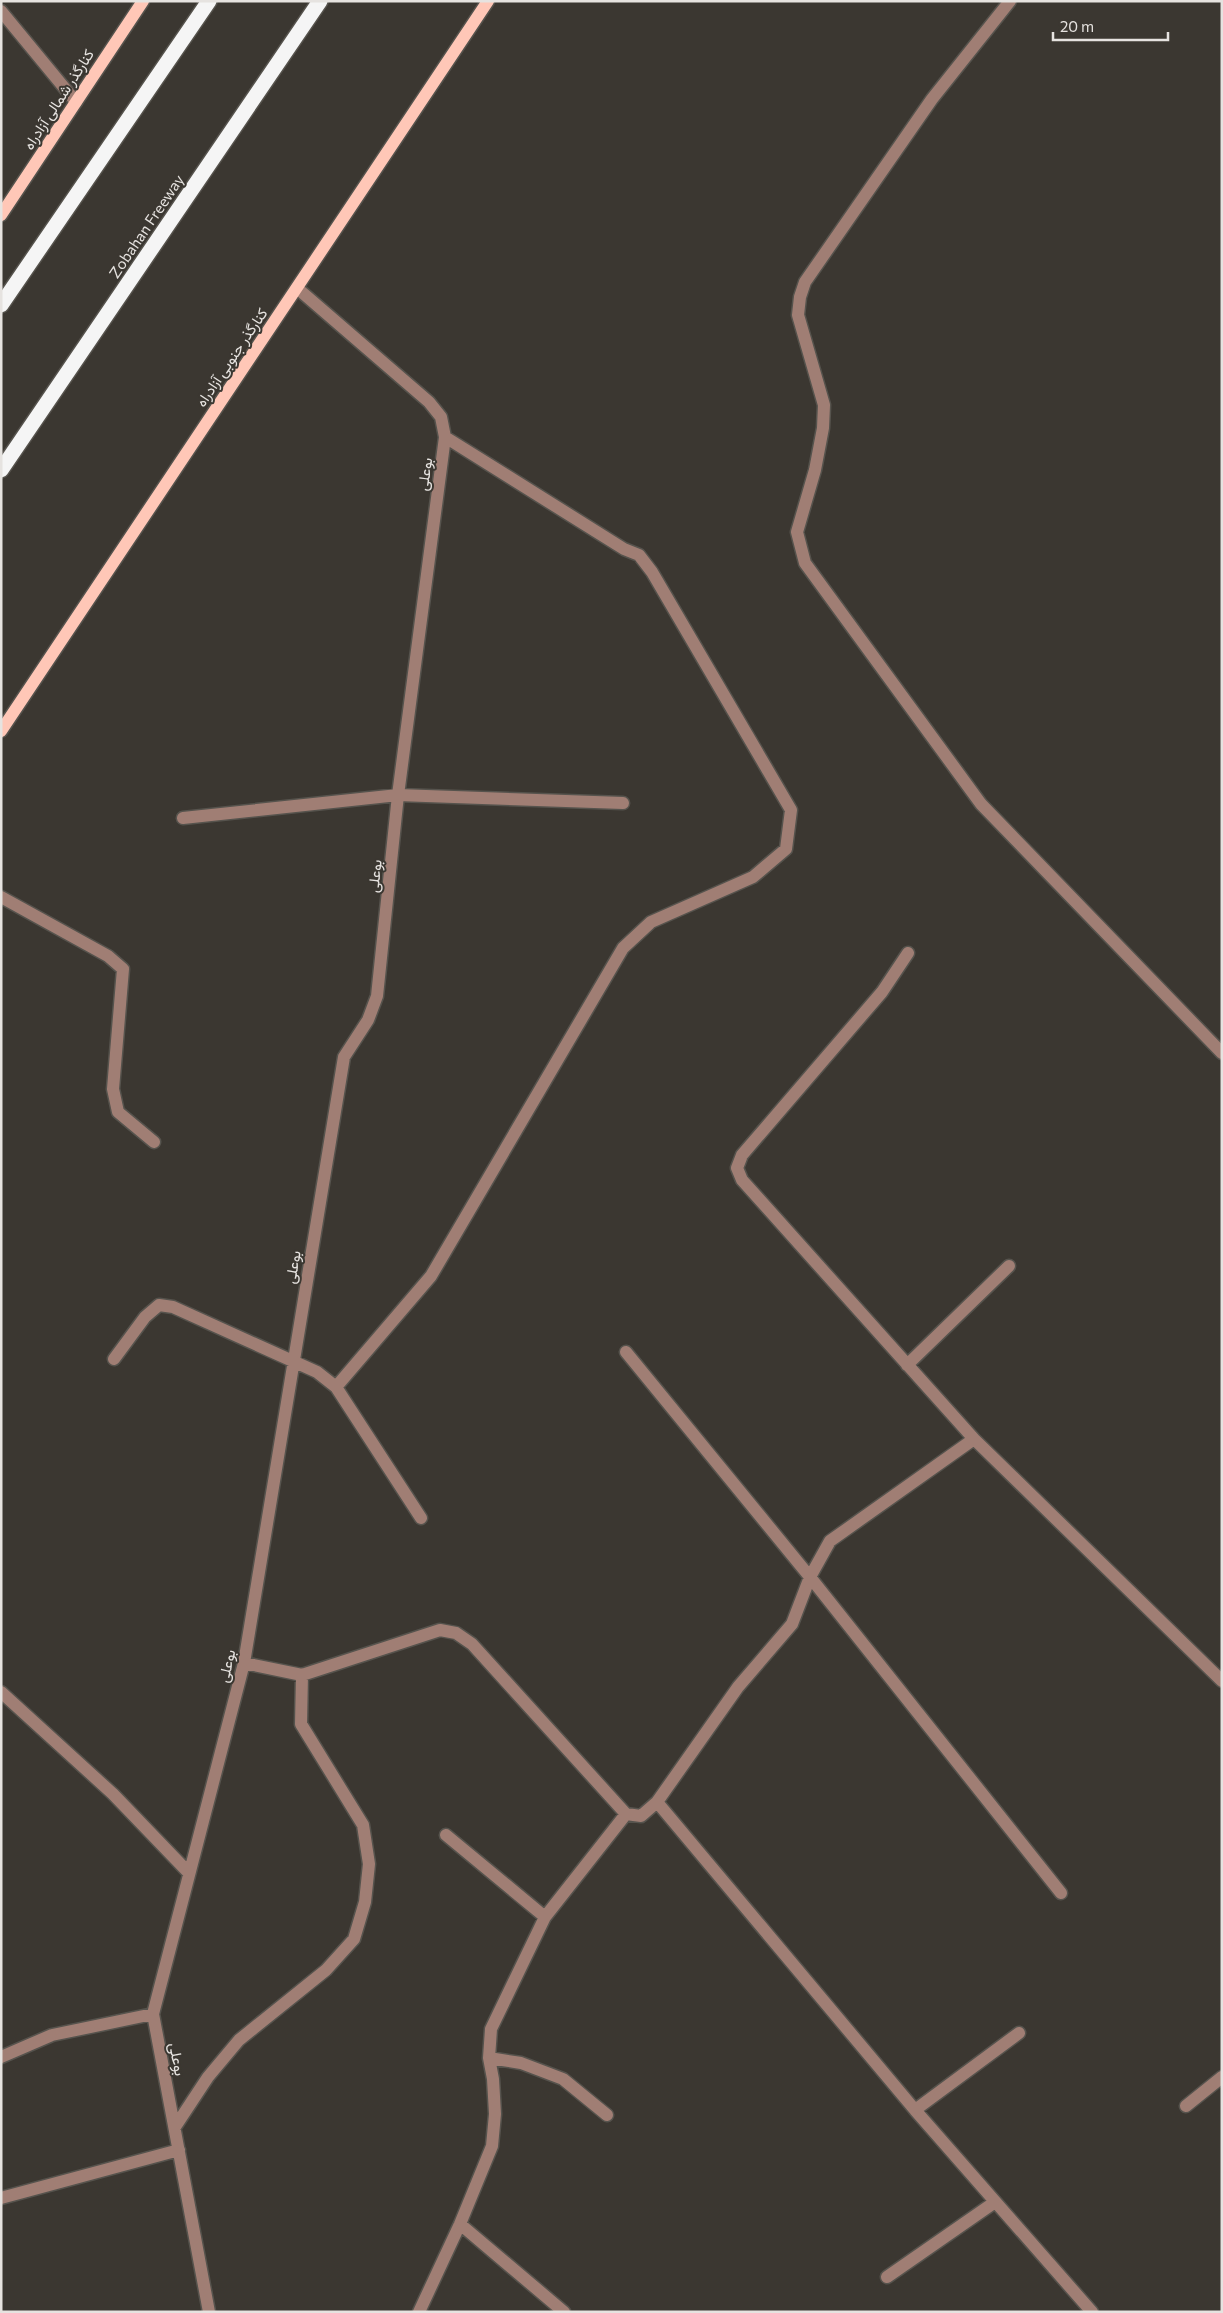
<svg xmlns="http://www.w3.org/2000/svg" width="1223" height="2313" viewBox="0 0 1223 2313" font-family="Commissioner,Vazirmatn,sans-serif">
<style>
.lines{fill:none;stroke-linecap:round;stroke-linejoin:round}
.minor-casing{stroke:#56534d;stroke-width:15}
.major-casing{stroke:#56534d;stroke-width:15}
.highway-casing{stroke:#56534d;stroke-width:18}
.minor{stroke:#a07e74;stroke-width:12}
.major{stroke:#ffc7b7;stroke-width:12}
.highway{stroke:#f5f5f5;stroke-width:15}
.labels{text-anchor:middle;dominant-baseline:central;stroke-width:4;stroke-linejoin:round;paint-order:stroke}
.street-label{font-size:15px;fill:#e6e3e0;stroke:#3b3731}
</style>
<rect width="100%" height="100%" fill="#3b3731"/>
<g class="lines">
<g class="minor-casing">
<path id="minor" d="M1010,1L932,99L805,282L800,297L798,315L824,405L823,428L815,470L797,532L805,563L981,804L1222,1053
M1,11L76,102
M183,818L398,795L623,803
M1,897L108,956L123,969L113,1089L118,1112L154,1142
M908,953L882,992L742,1155L737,1168L742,1180L974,1439
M626,1352L810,1577L1061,1893
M114,1359L145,1317L159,1305L173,1307L317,1372L336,1387L421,1518
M907,1365L1009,1266
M336,1387L431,1276L623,948L651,922L753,877L786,849L791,810L652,572L639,555L624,549L445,437
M244,1663L302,1675L440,1630L456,1633L472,1644L626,1814L641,1816L657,1802L738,1687L792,1624L810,1577L830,1541L974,1439L1222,1681
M1,1692L113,1794L188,1872
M657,1802L915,2110L1092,2312
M446,1835L545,1917
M1,2057L52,2035L153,2014
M489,2058L521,2063L563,2079L607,2115
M1186,2106L1222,2077
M915,2110L1019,2033
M175,2127L208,2077L239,2040L326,1970L354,1939L365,1902L369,1864L363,1825L301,1724L302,1675
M1,2198L179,2150
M460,2224L564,2312
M887,2277L995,2202
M209,2312L153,2014L244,1663L344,1057L368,1020L377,996L398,795L445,437L441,417L429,402L297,288
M419,2312L460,2224L492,2146L495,2114L493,2079L489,2058L491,2029L545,1917L626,1814"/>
</g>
<g class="major-casing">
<path id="major" d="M1,215L143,1
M1,731L488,1"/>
</g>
<g class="highway-casing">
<path id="highway" d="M1,305L209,1
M1,470L320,1"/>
</g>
<use href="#minor" class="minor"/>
<use href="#major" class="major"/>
<use href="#highway" class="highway"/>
</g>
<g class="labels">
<g class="street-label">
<text transform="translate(58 99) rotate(-57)">کنارگذر شمالی آزادراه</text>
<text transform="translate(146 226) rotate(-56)">Zobahan Freeway</text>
<text transform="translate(231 357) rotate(-56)">کنارگذر جنوبی آزادراه</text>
<text transform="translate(424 474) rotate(-82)">بوعلی</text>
<text transform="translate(374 876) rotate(-84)">بوعلی</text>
<text transform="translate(292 1267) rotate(-80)">بوعلی</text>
<text transform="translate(226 1666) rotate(-77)">بوعلی</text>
<text transform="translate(178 2059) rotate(79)">بوعلی</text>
</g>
</g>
<rect width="1223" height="2313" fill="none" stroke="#e6e3e0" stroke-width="5"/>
<path d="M1053 32v8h115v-8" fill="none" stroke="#e6e3e0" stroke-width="2.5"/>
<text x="1060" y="32" font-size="15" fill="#e6e3e0" stroke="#3b3731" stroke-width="4" paint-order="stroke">20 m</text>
</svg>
